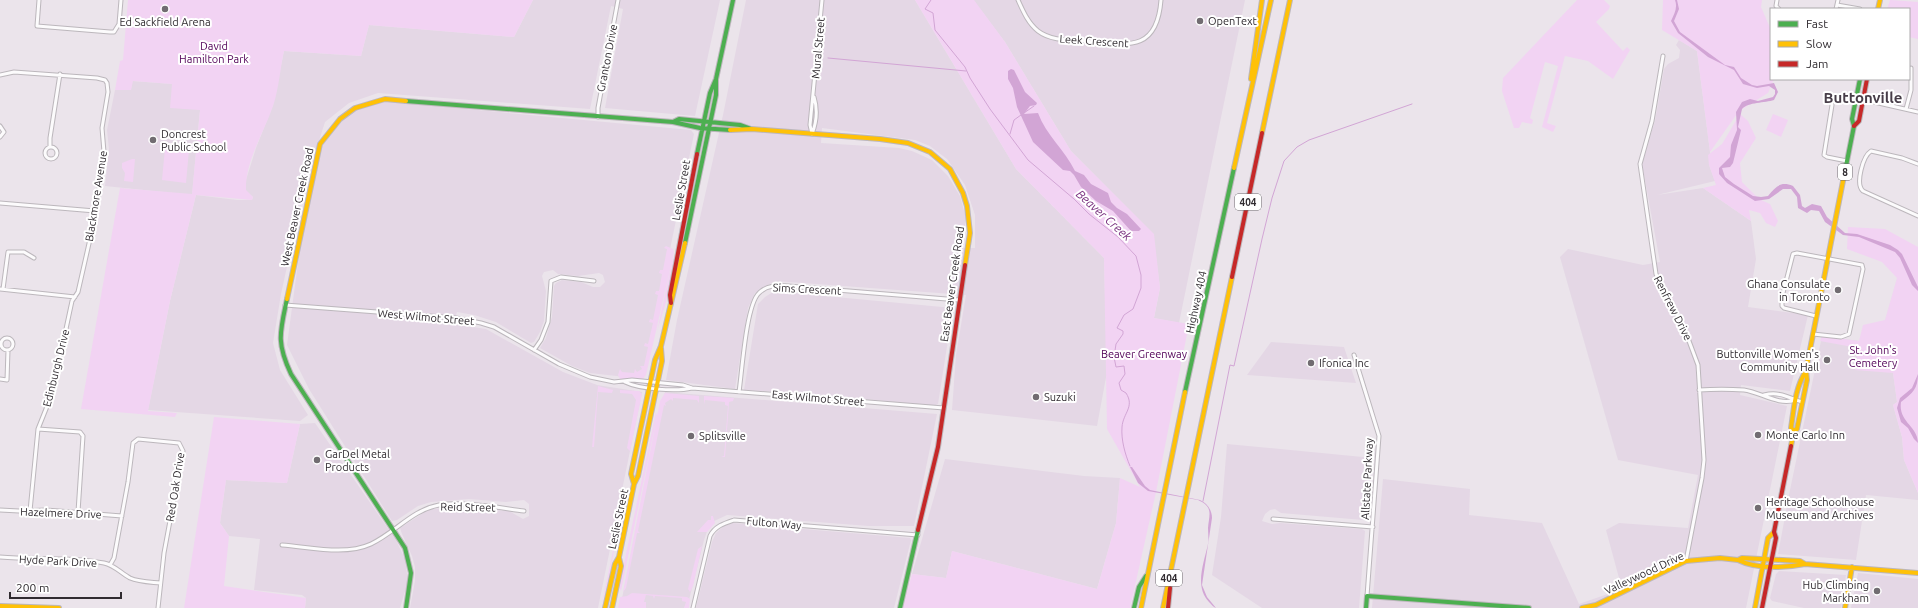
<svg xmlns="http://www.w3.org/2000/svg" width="1918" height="608" viewBox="0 0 1918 608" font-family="Ubuntu,sans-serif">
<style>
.built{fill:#e4d7e5;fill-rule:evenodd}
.green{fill:#f2d3f3}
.water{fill:#d2a5d5}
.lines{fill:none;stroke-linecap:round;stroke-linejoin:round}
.stream{stroke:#d2a5d5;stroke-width:1}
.street-casing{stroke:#bcb7bc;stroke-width:5}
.fast-casing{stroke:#bcb7bc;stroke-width:6}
.slow-casing{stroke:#bcb7bc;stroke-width:6}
.jam-casing{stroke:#bcb7bc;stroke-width:6}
.street{stroke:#fcfbfc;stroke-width:3}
.fast{stroke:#4caf50;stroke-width:4}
.slow{stroke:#ffc107;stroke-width:4}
.jam{stroke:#c62828;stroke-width:4}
.poi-dot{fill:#716c71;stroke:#fff;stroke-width:1.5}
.labels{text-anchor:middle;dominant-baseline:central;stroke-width:4;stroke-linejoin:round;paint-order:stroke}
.shield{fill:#fff;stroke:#6e6b6e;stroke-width:1}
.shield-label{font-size:10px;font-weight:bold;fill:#302b30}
.poi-label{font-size:11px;fill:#302b30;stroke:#fff;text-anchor:start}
.street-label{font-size:11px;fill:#302b30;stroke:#fff}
.park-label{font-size:11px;fill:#510157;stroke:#fff}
.water-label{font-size:12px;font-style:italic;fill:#782f7e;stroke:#fff}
.district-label{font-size:15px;font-weight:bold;fill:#473d48;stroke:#fff}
</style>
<rect width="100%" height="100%" fill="#ebe4eb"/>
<path class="built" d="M533,0H720L695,116L605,108L623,9L611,6L590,109L378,93L349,103L325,122L312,163L299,212L281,294L273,343L280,370L308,415L300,421L148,410L170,301L196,195L237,200H252L253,197L246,191V180L256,148L273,105L284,51L361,56L369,25L514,37Z
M746,0H915L1016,169L1104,258L1107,372L1097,426L952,410L956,355L966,295L775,281L755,293L748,308L735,389L666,380L677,320L723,115ZM822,128L915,140L930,146L947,159L965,185L975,215V248H961L966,218L960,196L948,176L932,160L912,151L899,148L821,143Z
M973,0H1245L1179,323L1154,318L1160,288L1153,234L1071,151L1005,42Z
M1679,40L1697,51L1710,152L1709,165L1715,181L1657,195L1703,188L1751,221L1756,259L1748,307L1808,315L1790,391L1741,385L1740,395L1787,406L1746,608H1372L1383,479L1470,489L1469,515L1542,523L1579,604L1622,589L1606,530L1619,523L1688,528L1698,475L1618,460L1560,257L1568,249L1643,265L1660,262L1642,164L1655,121L1664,69L1668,64L1679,58L1680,50L1676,45Z
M132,81L173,84L200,110L192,195L105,186L109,149L107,130L115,90H131Z
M381,101L691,130L694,134L643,379L590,373L572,366L540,348L546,338L552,317L554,286L556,283L562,280L581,282L593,287H600L605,282L603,275L599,273L578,276L558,274L553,270L544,272L542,276L546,291L544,321L540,332L534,342L531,343L496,322L474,315L457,312L453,324L486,329L563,372L597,385L642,392L598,608H410L415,581V567L412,556L402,534L400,528L428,510L448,507L509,511L523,519L529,516V504L524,500L506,502L469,499L431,502L418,506L397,520L392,521L309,389L287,345L302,233L321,149L329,133L341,120L359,108Z
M773,292H782L953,308L938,404L933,406L828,395L744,390L758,304L765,297Z
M1822,336L1859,341L1889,343L1897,402L1893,405L1902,437L1904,460L1918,493V500L1866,495L1856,560L1778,554L1790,490Z
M1271,342L1344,347L1356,383L1247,375Z
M665,392L937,414L914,526H869L727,515L710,523L704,540L687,608H620Z
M315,423L396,540L405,559L408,581L400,608H305L306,598L302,595L254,590L260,539L229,536L220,523L226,480L287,483L300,424Z
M1227,444L1373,458L1367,516L1363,520L1281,513L1275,509L1270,510L1265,514L1262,521L1272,524L1280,523L1362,529L1365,531L1359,608H1262L1212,575L1221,517Z
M945,459L1084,476L1120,478L1116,523L1097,589L952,551L946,578L912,574Z
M733,523L910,538L911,540L894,608H696L712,542L716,533L724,526Z
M1779,571L1846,575L1841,608H1804L1772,601L1770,598L1776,574Z
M1858,573L1918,579V608H1851Z"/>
<path class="green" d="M128,0H533L514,37L369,25L361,56L284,51C280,69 279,88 273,106C264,133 245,161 246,190L253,197L252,200L196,195L170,301L148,411L177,413L175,417L81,409L120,188L192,194L200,110L170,108L172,84L133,81L131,90H115L120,61L123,60Z
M915,0H974L1005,42L1071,151L1154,234L1160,288L1154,318L1189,324L1156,492L1130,608H903L912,574L946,578L952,551L1097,589L1116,523L1120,478L1140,487L1107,429L1104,258L1016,169Z
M1577,0H1604L1610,6L1609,9L1596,22L1623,51L1627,47L1630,50L1613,79L1588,61L1565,56L1547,123L1556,126L1553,132L1542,127L1558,66L1545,62L1530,118L1533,120L1532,124L1522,122L1519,128H1514L1502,91L1503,78Z
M1663,0H1762L1761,7L1771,30V79H1774L1768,93L1739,111L1710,152L1697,51L1662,30Z
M1890,0L1918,2V39L1909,37V9H1887Z
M1740,114L1748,121L1756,138L1740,163L1742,182L1759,199L1770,204L1778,221L1775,227L1766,223L1760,213L1749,210L1751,221L1703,188L1716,185L1709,165L1708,155L1722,144Z
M1773,114L1788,120L1781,137L1766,130Z
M165,148L189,150L186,183L162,180Z
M132,159H135L133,182L124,181L125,173L122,168V163Z
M1848,227L1885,229L1918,247V493L1904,460L1902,437L1893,405L1897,402L1893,373L1855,370L1858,348L1820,341L1822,336L1859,341L1863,325L1885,320L1897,278L1882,262L1847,249Z
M666,246L673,249L674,252L646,375L642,380L620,379L618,375L620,369L622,372L634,373L635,369L637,372L642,369L640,366H644L648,347L644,346L645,343L648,344L653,323L649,322L650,319L653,320L658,295L655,294L656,291H659L662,274L659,273L660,270H663L667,249L664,248Z
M675,253L666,302L657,332L672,261Z
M598,386L613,390L612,393L598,392L594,447H592Z
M620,390L639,391L642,394L630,451L627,448L636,400L632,394L620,393Z
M665,393L699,396V403L697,400L673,398V401L671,399L665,403L666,406L664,405L638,531L640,533H637L626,588L623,592L660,401Z
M704,396L734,398L733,401L729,402L725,457H721L724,456L728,406L725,405V402L705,400L704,404Z
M656,412L657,416L621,591L619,587Z
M214,417L300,424L287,483L226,480L220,523L229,536L224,586L306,598L305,608H184Z
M624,499L608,582L602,603Z
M711,516H713L715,523L707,532H697L708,520H711Z
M702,546L693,586L690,592L688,589L698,549Z
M632,593L687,597L690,599L689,608H684L686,602L682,601V598L655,596L654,599L653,596L646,595L644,602H646V608H618L620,597L627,596Z"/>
<path class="water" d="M1675,0H1677L1679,9L1674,21L1680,32L1725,65L1734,67L1741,78L1752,85L1757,86L1774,83L1778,92L1774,100C1765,103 1748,102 1742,109L1738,127L1741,130L1733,163L1730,167L1722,168L1725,177L1734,184L1753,196L1761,197L1768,196C1776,186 1781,181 1793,186L1800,195L1802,206L1805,208L1812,204L1821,206L1827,217L1845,233L1857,234L1890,245L1898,250L1902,254L1918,287V291L1912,285L1900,258L1895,252L1859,237L1843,235L1825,222L1819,211L1811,210L1807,213L1798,208L1797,197L1791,189H1783L1769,199L1755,201L1727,183L1719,174V168L1730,157L1731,145L1737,130L1736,112L1742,102L1750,99L1758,101L1773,97L1775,94V90L1769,86L1757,88L1743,84L1734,70L1708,57L1678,33L1671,21C1674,14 1678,8 1675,0Z
M1011,69L1014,70L1025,92L1037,103L1036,105L1030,106L1024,114L1038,113C1046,135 1065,150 1075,171L1084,175L1091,184L1108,193L1111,202L1117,208L1127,214L1141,229L1139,231H1131L1113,211L1096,201L1081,187L1074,175L1070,171L1063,170L1033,142L1017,107L1013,88L1008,79V71Z
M1918,374C1918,388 1913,393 1901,402C1898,422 1918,426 1918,443L1914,439L1908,428L1901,422L1897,408L1900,398L1912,388Z
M1130,467H1132L1145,486L1150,490L1200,500C1207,503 1212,510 1212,518L1202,585L1207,597L1216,608C1213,607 1212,605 1209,602C1194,586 1204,563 1208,544C1209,539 1208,533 1208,528C1209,515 1214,507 1198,500L1148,491L1138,483Z"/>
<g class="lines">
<path class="stream" d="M931,0L925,9L933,13L935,30L965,67L970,78L990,109L1028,160L1074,199L1089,214L1118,237L1136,256L1141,275V288L1133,309L1124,315L1117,328L1123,331V334L1116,344L1114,357L1116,367L1124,366L1125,374L1119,383L1121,390L1126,393C1135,407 1123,413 1122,427C1121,440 1125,454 1130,466
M828,58L966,71
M1024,113L1034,106
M1010,134L1014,120L1021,115
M1203,501L1230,365L1234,366L1262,239L1272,198L1284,161L1297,147L1309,140L1412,104"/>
<g class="street-casing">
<path id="street" d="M39,0L37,26L110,32H114L119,24L121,0
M1018,0C1023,11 1028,23 1038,31C1051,41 1070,40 1085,41C1127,45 1157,53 1161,0
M1777,0L1776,6L1779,9
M1837,5L1860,9
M1836,9L1838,0
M1663,56L1652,121L1640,164L1656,274L1686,333L1698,365L1704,460L1702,478L1686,561
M0,75L14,72L97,78L105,80L107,83L108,92L102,128L104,152L95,217L78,292L72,301L52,394L38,429L30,511
M1906,109L1911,90V68
M598,117V108L618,0
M0,126L4,132L0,137
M812,134L810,125L822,0
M812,134C817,121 818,110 814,97
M45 153a6 6 0 1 1 12 0a6 6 0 1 1-12 0Z
M50,147V138L60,74
M1847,161L1827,157L1824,155L1832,105L1831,100L1834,96L1852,97L1918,112
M1918,164L1902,158L1871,151C1863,156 1855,184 1863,191L1918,216
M0,203L95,211
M0,289L75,297
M3,289L8,252H24L34,258
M285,305L456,318L481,323L494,327L559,364L590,377L614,382L632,380L683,385L692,388L944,408
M1813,334L1841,337L1849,334L1863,269L1862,265L1797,253L1793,254L1782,297V306L1784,308L1816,316
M1 344a6 6 0 1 1 12 0a6 6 0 1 1-12 0Z
M534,350L541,340L548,322L551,281L561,277L594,281
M1354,355L1379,436L1367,596
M0,379L7,380L8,350
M625,382C639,389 676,392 692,388
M1699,390C1714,389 1729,389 1744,390C1760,392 1779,406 1795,400
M739,392C742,372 746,305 759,293C767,285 777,285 788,286L959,300
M1764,395C1780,391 1789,398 1802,402
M38,429L80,432L83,436L78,512
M0,510L19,511L46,510L122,516
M1273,519L1373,527
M282,545C310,547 345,556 371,544C396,532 412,510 439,505C463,501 500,508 524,511
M0,557C34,560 70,556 104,563C114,565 121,573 130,578C139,582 150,582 160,583
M110,565L114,558L128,482L133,443L138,439L179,443L183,451L164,553L158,608
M693,608L710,536C715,526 725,523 734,520L918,535"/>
</g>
<g class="fast-casing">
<path id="fast" d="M406,101L673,122L700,128L730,130
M673,122L679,119L740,125L751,129
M697,154L710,93L716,79L733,0
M1844,176L1854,126L1852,119L1860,79
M685,243L716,95V79
M287,299C280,332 276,342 291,374L405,548L411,573L406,608
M1185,392L1234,168
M900,608L918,530
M1134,608L1139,587L1146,576
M1366,608L1367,596L1529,608"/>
</g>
<g class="slow-casing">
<path id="slow" d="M1878,9L1880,0
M1251,79L1262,0
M730,130L752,129L880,139L908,143L930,152L950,169L963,193L967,206L970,233L965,265
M1262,133L1290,0
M1234,168L1271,0
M287,299L320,144L340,119L355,108L385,99L406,101
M1794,431L1791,428C1794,408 1795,388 1806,371
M1791,446L1794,431L1797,429L1807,380L1806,370L1844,176
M634,484L631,474L655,360L661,346L685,243
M1738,560C1756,569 1785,568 1805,564L1918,573
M0,606L59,608
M605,608L615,564L619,557L634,484L638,476L662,361L661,348
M612,608L621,566L619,558
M1141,608L1185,392
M1163,608L1232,277
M1582,608L1596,605L1686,561L1720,558L1738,560L1742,558L1800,561L1805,564
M1755,608L1768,538L1774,532
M1845,608L1852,567"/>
</g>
<g class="jam-casing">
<path id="jam" d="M1854,126L1859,121L1867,79
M1232,277L1262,133
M671,303L670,295L697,154
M918,530L938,447L965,265
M1168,608L1170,588
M1762,608L1776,538L1774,532L1791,446"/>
</g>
<use href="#street" class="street"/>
<use href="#fast" class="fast"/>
<use href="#slow" class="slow"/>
<use href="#jam" class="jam"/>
</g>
<g class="poi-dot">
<circle cx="165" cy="9" r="4"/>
<circle cx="1200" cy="21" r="4"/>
<circle cx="153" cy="140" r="4"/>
<circle cx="1838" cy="290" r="4"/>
<circle cx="1827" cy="360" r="4"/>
<circle cx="1311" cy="363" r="4"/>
<circle cx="1036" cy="397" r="4"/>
<circle cx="1758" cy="435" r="4"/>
<circle cx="691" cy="436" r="4"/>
<circle cx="317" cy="460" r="4"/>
<circle cx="1758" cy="508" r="4"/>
<circle cx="1877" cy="591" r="4"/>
</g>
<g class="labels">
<g class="shield">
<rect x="1838" y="164" width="14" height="16" rx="3"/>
<rect x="1235" y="194" width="26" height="16" rx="3"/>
<rect x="1156" y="570" width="26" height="16" rx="3"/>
</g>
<g class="shield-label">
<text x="1845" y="172">8</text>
<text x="1248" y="202">404</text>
<text x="1169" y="578">404</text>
</g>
<g class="poi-label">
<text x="1208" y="21">OpenText</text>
<text x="165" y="22" text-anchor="middle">Ed Sackfield Arena</text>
<text x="161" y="134">Doncrest<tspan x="161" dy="13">Public School</tspan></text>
<text x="1830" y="284" text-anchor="end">Ghana Consulate<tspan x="1830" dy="13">in Toronto</tspan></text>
<text x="1819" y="354" text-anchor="end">Buttonville Women's<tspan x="1819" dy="13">Community Hall</tspan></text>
<text x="1319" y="363">Ifonica Inc</text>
<text x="1044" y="397">Suzuki</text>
<text x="1766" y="435">Monte Carlo Inn</text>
<text x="699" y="436">Splitsville</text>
<text x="325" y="454">GarDel Metal<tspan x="325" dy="13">Products</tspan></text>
<text x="1766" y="502">Heritage Schoolhouse<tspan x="1766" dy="13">Museum and Archives</tspan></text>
<text x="1869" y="585" text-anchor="end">Hub Climbing<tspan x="1869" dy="13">Markham</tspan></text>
</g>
<g class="street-label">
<text transform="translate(1094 41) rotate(4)">Leek Crescent</text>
<text transform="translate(818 48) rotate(-85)">Mural Street</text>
<text transform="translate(607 58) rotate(-79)">Granton Drive</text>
<text transform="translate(681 190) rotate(-80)">Leslie Street</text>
<text transform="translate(96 196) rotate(-81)">Blackmore Avenue</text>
<text transform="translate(297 207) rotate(-78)">West Beaver Creek Road</text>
<text transform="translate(952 284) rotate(-82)">East Beaver Creek Road</text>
<text transform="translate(807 289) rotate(3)">Sims Crescent</text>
<text transform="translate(1196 302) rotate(-78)">Highway 404</text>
<text transform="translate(1673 308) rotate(63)">Renfrew Drive</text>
<text transform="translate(426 317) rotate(5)">West Wilmot Street</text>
<text transform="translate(56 368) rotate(-76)">Edinburgh Drive</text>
<text transform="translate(818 398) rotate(5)">East Wilmot Street</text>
<text transform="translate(1367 479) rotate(-87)">Allstate Parkway</text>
<text transform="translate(175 487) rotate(-81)">Red Oak Drive</text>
<text transform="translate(468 507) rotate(1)">Reid Street</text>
<text transform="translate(61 513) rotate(2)">Hazelmere Drive</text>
<text transform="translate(618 519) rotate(-78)">Leslie Street</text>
<text transform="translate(774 523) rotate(5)">Fulton Way</text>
<text transform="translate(58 561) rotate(3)">Hyde Park Drive</text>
<text transform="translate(1644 573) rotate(-25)">Valleywood Drive</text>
</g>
<g class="park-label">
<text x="214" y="46">David<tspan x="214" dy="13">Hamilton Park</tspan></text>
<text x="1873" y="350">St. John's<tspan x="1873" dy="13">Cemetery</tspan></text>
<text x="1144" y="354">Beaver Greenway</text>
</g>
<g class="water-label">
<text transform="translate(1104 215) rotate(42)">Beaver Creek</text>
</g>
<g class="district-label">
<text x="1863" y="97">Buttonville</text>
</g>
</g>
<rect x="1770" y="8" width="140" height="72" fill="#ffffff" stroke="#acaaac"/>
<rect x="1778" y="21" width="20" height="6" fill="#4caf50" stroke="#acaaac"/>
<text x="1806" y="28" font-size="12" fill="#302b30">Fast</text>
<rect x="1778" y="41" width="20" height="6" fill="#ffc107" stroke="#acaaac"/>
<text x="1806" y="48" font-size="12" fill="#302b30">Slow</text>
<rect x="1778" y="61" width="20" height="6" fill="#c62828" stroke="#acaaac"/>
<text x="1806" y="68" font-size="12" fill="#302b30">Jam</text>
<path d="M10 592v6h111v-6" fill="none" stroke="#302b30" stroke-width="2"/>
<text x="16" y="592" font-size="12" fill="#302b30" stroke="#ffffff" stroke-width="3" paint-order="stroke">200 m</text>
</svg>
